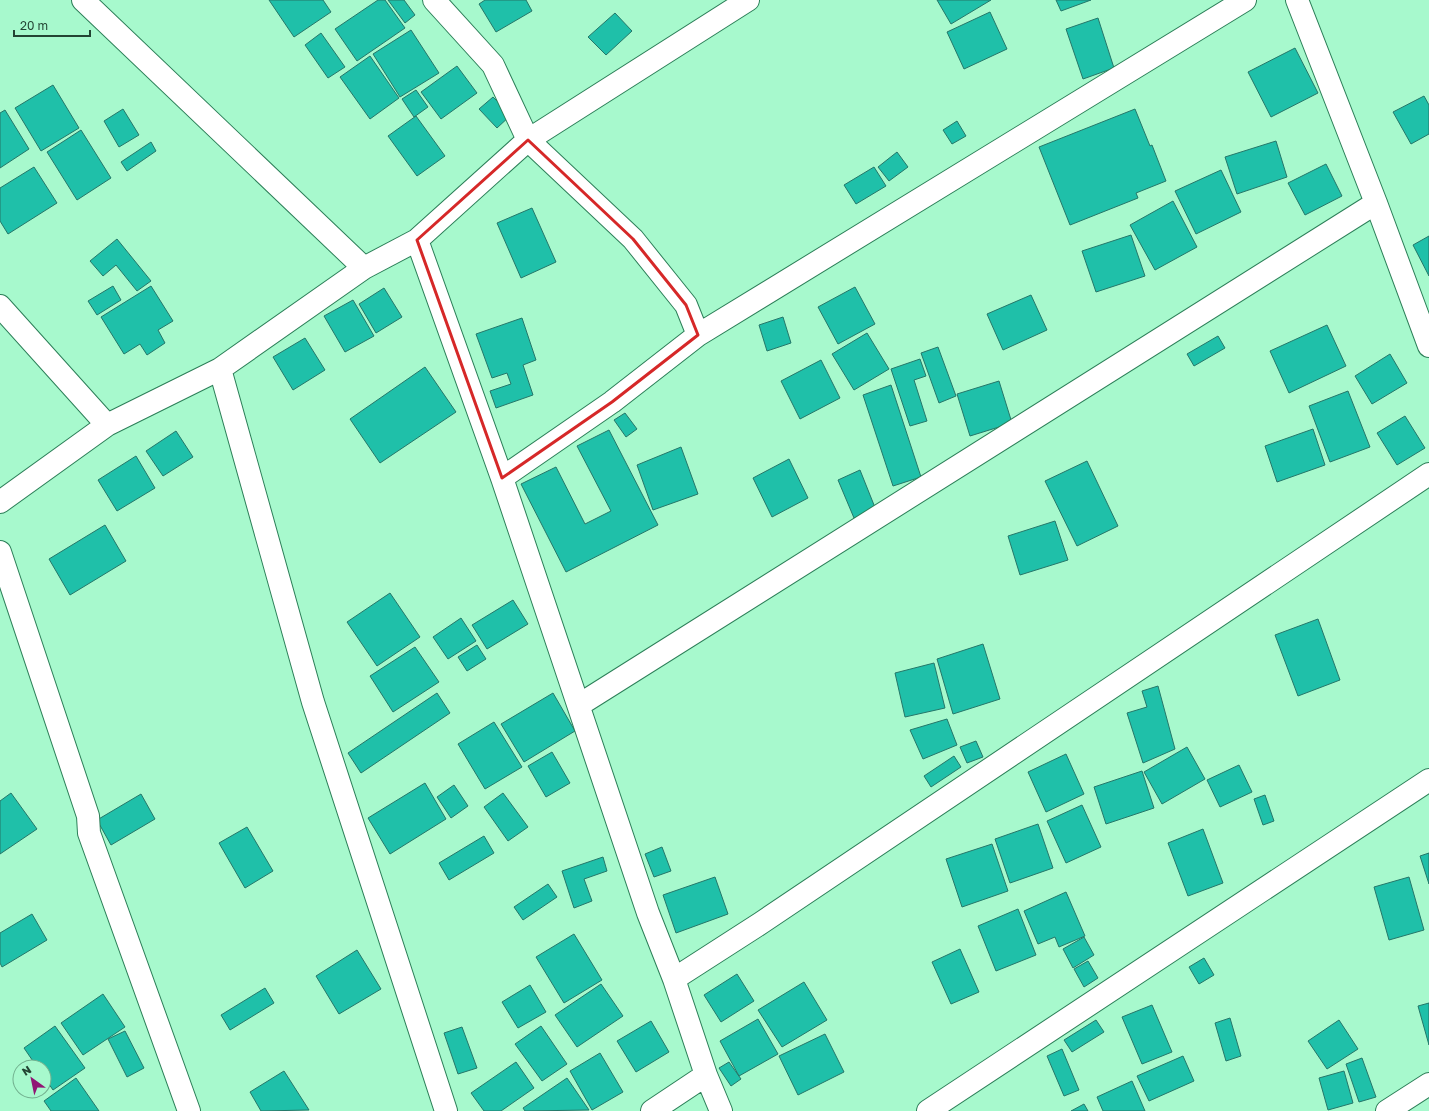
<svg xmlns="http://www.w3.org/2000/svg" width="1429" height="1111" viewBox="0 0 1429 1111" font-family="'Golos Text',sans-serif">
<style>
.building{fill:#1fc0a9;stroke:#257769}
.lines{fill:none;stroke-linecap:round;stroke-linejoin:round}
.minor-casing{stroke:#2c7f58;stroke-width:24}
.minor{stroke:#fff;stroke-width:22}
.marked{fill:none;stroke:#d62828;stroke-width:3;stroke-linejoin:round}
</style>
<rect width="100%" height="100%" fill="#a7f9cd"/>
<path class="building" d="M269,0H323L331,12L294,37Z
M378,0H385L405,28L357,61L335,29Z
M388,0H404L415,15L405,23Z
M485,0H526L532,11L496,32L479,4Z
M937,0H991L951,24Z
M1056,0H1091L1061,11Z
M990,12L1007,49L964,69L947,32Z
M615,13L632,31L606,55L588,37Z
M1098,18L1114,68L1083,79L1066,29Z
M411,30L439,73L400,97L373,54Z
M321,33L345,67L328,78L305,45Z
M1295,48L1318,93L1271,117L1248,72Z
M370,56L399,98L370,119L340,77Z
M457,66L477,93L441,119L421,92Z
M53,85L79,128L41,151L15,108Z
M416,90L428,107L414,117L402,99Z
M1424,96L1429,105V134L1411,144L1393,112Z
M493,97L511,115L497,128L479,109Z
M123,109L139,135L119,147L104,121Z
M1135,109L1150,146L1152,145L1166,181L1136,193L1138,198L1070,225L1039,147Z
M5,110L29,149L0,168V113Z
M416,116L445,156L417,176L388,136Z
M957,121L966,136L952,144L943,130Z
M81,130L111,178L77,200L47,152Z
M1276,141L1287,177L1237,194L1225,157Z
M151,142L156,151L127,171L121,162Z
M897,152L908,167L889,181L878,167Z
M1326,164L1342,196L1305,215L1288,183Z
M34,167L57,203L8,234L0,221V188Z
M874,167L886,186L856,204L844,185Z
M1221,170L1241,212L1196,234L1175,191Z
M1173,201L1197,247L1155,270L1130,225Z
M532,208L556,262L521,278L497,223Z
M1131,235L1145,276L1096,292L1082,251Z
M1429,236V276L1413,245Z
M117,239L151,281L137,291L116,265L103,276L90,261Z
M113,286L121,300L97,315L88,301Z
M151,286L173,321L158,330L165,343L147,355L140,344L124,354L101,317Z
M855,287L875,324L838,344L818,307Z
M384,288L402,317L376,333L359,304Z
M1031,295L1047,330L1003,350L987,314Z
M353,300L374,336L345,352L324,316Z
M783,317L791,343L767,351L759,325Z
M522,318L536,360L523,365L533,395L496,408L490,391L511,384L507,373L492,378L476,334Z
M1327,325L1346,366L1289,393L1270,351Z
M867,333L889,369L854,390L832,354Z
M1218,336L1225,348L1194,366L1187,354Z
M305,338L325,370L293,390L273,357Z
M938,347L956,396L939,403L921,353Z
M1390,354L1407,383L1372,404L1355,376Z
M920,359L926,376L914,380L927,421L910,426L891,369Z
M821,360L840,398L800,419L781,381Z
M425,367L456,412L380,463L350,419Z
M999,381L1012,423L970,436L957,394Z
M891,385L921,477L893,486L863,395Z
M1348,391L1370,447L1330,462L1309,406Z
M625,413L637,429L626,437L614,420Z
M1405,416L1425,448L1397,465L1377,433Z
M1313,429L1325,465L1277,482L1265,446Z
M609,430L658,525L566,572L521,484L556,467L585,524L611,511L577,446Z
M176,431L193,457L163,476L146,451Z
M681,447L698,494L653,510L637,465Z
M136,456L155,488L117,511L98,480Z
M789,459L808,498L772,517L753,478Z
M1087,461L1118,526L1077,546L1045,481Z
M860,470L876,510L854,518L838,480Z
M1055,521L1068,560L1020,575L1008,536Z
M105,525L126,561L70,595L49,559Z
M390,593L420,637L377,666L347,622Z
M513,600L528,624L487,649L472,625Z
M461,618L476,641L448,659L433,637Z
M1318,619L1340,680L1298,696L1275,635Z
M983,644L1000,699L953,714L937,659Z
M477,645L486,659L467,671L458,657Z
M415,647L439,682L393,712L370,676Z
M934,663L945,708L905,717L895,673Z
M1158,686L1175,749L1143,763L1127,713L1147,707L1142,691Z
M437,693L450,713L361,773L348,753Z
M553,693L575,731L524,762L501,724Z
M947,719L957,745L923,759L910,730Z
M494,722L522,767L485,789L458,744Z
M976,741L983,757L967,763L960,747Z
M1187,747L1205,779L1162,804L1144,772Z
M552,752L570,783L546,797L528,766Z
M1066,754L1084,794L1046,812L1028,772Z
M954,756L961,767L931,787L924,776Z
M1239,765L1252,792L1220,807L1207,780Z
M1142,771L1154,808L1106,824L1094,787Z
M425,783L446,819L390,854L368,818Z
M454,785L468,806L451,818L437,797Z
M11,793L37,829L0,854V801Z
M503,793L528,827L508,841L484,807Z
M141,794L155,819L111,845L97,820Z
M1265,795L1274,821L1263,825L1254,799Z
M1082,805L1101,847L1066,863L1047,821Z
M1038,824L1053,868L1010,883L995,839Z
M247,827L273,871L245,888L219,843Z
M1203,829L1223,883L1188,896L1168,843Z
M484,836L494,853L449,880L439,863Z
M992,844L1008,891L962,907L946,859Z
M662,847L671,871L654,877L645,854Z
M1429,853V884L1420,856Z
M603,857L607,871L584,879L592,901L574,908L562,871Z
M715,877L728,914L676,933L663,895Z
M1409,877L1424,930L1389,940L1374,887Z
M548,884L557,897L523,920L514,907Z
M1066,892L1085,936L1059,947L1055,937L1038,944L1024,911Z
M1018,909L1036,955L996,971L978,926Z
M32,914L47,940L2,967L0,963V933Z
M574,934L602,980L564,1003L536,957Z
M1084,937L1094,955L1073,968L1063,949Z
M960,949L979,992L951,1004L932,962Z
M357,950L381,989L339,1014L316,976Z
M1204,958L1214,975L1199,984L1189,967Z
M1088,961L1098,978L1084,987L1074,969Z
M737,974L754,1001L721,1022L704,995Z
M804,982L827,1020L782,1047L758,1010Z
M601,984L623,1016L577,1047L555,1015Z
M530,985L546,1012L518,1028L502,1002Z
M265,988L274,1003L230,1030L221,1015Z
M103,994L125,1027L83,1055L61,1023Z
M1429,1003V1045L1418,1006Z
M1152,1005L1172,1052L1142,1064L1122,1017Z
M1230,1018L1241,1056L1226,1061L1215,1023Z
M758,1019L778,1054L739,1076L720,1041Z
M1096,1020L1104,1032L1072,1052L1064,1040Z
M1339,1020L1358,1049L1327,1069L1308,1041Z
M651,1021L669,1052L636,1072L617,1041Z
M55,1026L85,1068L53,1090L44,1077V1067H37L24,1048Z
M541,1026L567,1064L542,1081L515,1044Z
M462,1027L477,1068L458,1074L444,1033Z
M125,1031L144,1068L127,1077L108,1039Z
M825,1034L844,1072L798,1095L779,1056Z
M1062,1049L1079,1090L1064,1096L1047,1056Z
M600,1053L623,1092L592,1110L570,1071Z
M1183,1056L1194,1081L1149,1101L1137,1076Z
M1362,1058L1376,1097L1359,1102L1346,1064Z
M516,1062L534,1088L501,1111H484L471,1093Z
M729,1062L741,1079L731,1086L719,1068Z
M284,1071L309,1110L261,1111L250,1092Z
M1344,1071L1353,1103L1328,1110L1319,1078Z
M76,1078L99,1111H51L44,1101Z
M567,1078L589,1110L525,1111L523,1108Z
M1132,1081L1145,1111H1103L1097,1097Z
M1084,1104L1088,1111H1071Z"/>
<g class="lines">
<g class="minor-casing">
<path id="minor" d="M83,0L364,268
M434,0L493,65L528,140L633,239L686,305L698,335L612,402L502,478
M1297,0L1376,203L1429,346
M0,306L107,425
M698,335L1245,0
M220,369L313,702L446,1111
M0,502L107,425L220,369L364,268L417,240
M0,552L88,816L89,833L189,1111
M579,705L1376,203
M674,979L761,923L1429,474
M652,1111L706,1075
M721,1111L706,1075L674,979L648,913L502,478L417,240L528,140L748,0
M928,1111L1429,780
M1387,1111L1429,1084"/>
</g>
<use href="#minor" class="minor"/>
</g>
<path class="marked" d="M528,140L633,239L686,305L698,335L612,402L502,478L417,240Z"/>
<g transform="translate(32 1079) rotate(327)"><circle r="19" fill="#a7f9cd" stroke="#72b18f"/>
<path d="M0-3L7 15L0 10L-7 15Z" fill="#901775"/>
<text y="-6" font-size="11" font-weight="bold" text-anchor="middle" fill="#234433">N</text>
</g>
<path d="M14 30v6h76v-6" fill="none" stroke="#234433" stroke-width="2"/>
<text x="20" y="30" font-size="12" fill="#234433" stroke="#a7f9cd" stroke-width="3" paint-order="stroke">20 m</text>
</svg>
